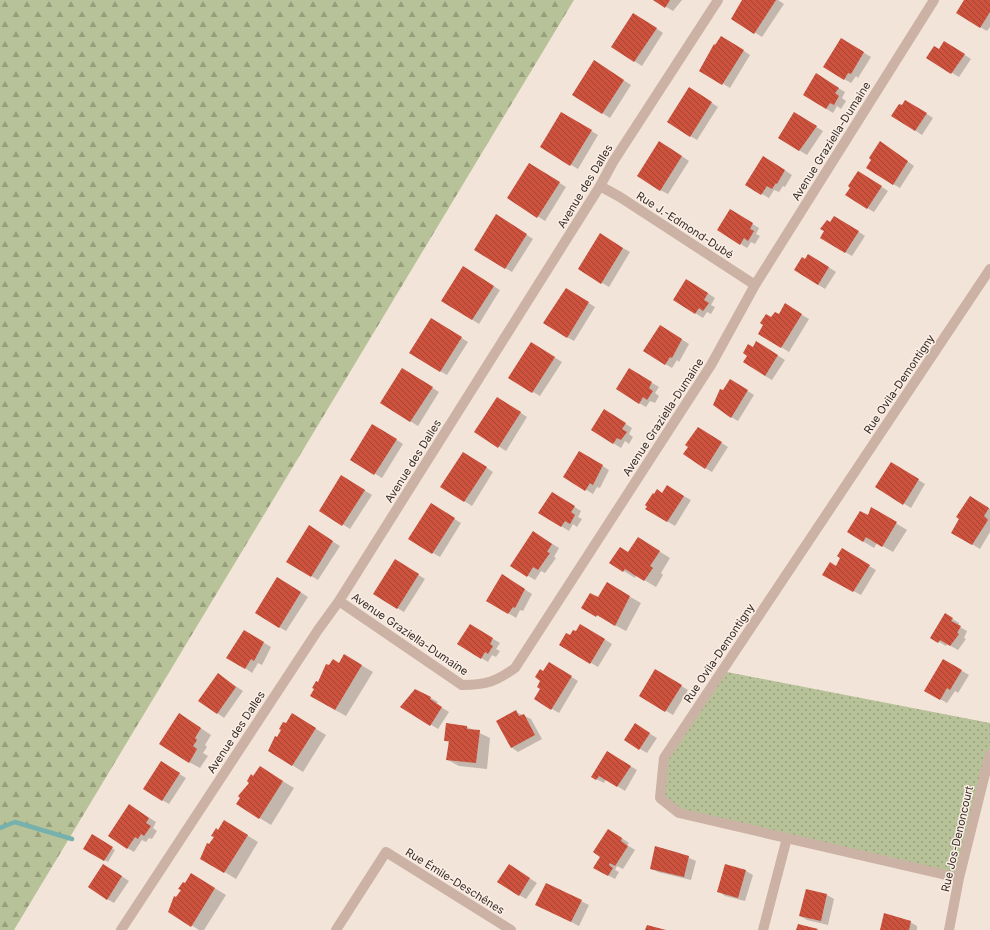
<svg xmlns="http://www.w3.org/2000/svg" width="990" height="930" viewBox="0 0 990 930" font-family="Inter,sans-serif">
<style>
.forest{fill:url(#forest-firs)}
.park{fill:url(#park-dots)}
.shadow{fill:#0003}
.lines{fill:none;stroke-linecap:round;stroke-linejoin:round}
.stream{stroke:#76b1ad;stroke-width:4.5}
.building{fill:url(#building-back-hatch)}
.minor{stroke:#cbb2a4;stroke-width:10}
.labels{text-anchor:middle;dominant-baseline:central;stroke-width:3;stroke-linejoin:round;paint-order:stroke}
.street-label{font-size:11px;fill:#362a26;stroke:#faeee5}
</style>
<defs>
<pattern id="forest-firs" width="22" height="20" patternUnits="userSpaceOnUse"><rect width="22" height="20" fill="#b8c298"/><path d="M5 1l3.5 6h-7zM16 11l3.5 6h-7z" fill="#969e7c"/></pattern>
<pattern id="park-dots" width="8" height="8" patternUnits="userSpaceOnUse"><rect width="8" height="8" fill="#b8c298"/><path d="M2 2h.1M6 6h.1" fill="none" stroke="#969e7c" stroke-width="1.8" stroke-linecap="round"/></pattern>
<pattern id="building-back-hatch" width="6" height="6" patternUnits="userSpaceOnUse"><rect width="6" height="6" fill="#cc523e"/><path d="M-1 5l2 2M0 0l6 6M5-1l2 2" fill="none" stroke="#a64434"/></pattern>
</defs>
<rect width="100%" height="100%" fill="#f3e4d9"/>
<path class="forest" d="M0,0H574L14,930H0Z"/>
<path class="park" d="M722,671L990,723V758L959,878L679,813L660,798L664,758Z"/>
<path class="shadow" d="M655,0H682L673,11Z
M745,0H778L784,4L762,37L733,19Z
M966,0H990V27L987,31L980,27Z
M641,18L663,33L642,66L612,47Z
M729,41L750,55L730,88L700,70Z
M848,43L871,57L858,78L856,76L851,83L844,79Z
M951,46L971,59L959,77L927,58Z
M602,66L631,85L610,118L574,95Z
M816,75L845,92L842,98L846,101L841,109L837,106L833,113L804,95Z
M696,92L718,107L697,140L690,136Z
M913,105L933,118L922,135L893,116L902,107Z
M562,113L598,135L578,169L541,147Z
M794,113L823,131L807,155L779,138Z
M881,142L914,166L900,188L893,184Z
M667,146L689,161L668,194L660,190Z
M771,161L792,175L785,187L783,186L779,192L774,190L769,198L746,185Z
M536,168L566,187L545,221L508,198Z
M865,176L888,191L874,212L867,208Z
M730,210L759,228L756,234L760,236L755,244L751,242L747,248L718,230Z
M504,220L533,239L512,272L505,268Z
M842,221L865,236L852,256L845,252L831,223Z
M600,235L630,252L609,287L579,269Z
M816,259L836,272L825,289L795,270L805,260Z
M471,272L500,290L479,324L443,301Z
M694,284L715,298L711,305L715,307L711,314L707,312L703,318L674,300Z
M573,293L595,307L574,341L567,337Z
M792,309L809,319L789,352L759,333L772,319Z
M438,323L468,342L447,375L440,371Z
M667,330L689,344L679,362L677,360L672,368L665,364Z
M538,347L562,362L540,396L533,392Z
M764,347L785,360L772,380L765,376Z
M629,369L659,387L655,393L659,396L655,403L650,401L646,407L639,403Z
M409,373L439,392L418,426L381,403Z
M737,384L754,395L738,421L731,417L723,391Z
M504,402L527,417L506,451L476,432Z
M611,414L632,428L629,434L633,437L629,444L625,441L621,448L592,430Z
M380,429L403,444L382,478L351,459Z
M706,433L728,447L712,472L705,468Z
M587,456L609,470L600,488L597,487L593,494L565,477Z
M470,457L493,472L472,506L442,487Z
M891,463L925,484L911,508L877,487Z
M349,481L372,495L350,529L320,510Z
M667,487L691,500L675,526L647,509L663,494Z
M552,493L581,511L578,517L582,519L577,527L573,524L569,531L540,513Z
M970,498L990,509V532L980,549L952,532Z
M871,508L907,530L893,552L877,543L874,548L848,532L868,517Z
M438,509L461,523L440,557L433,553Z
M316,531L340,546L318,580L288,562Z
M540,536L559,548L554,557L556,558L545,573L541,571L535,580L512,566Z
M649,545L670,558L661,573L663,575L656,587L636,575L635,578L611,563Z
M842,550L876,570L861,595L830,579L842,558Z
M402,565L425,579L404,612L397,608Z
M510,580L532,594L523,611L520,610L516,618L487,600Z
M285,582L308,597L286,631L279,627Z
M618,590L641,603L626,631L583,608Z
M945,614L959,623L958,626L967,631L964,638L966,639L958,650L947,644L946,646L931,637Z
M470,625L500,643L496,649L500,651L496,657L492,655L488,662L458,644Z
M588,629L612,644L598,667L560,645L576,632Z
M251,635L271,647L262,665L258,663L252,673L245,668Z
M344,655L373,672L346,716L335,710L315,689L324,670L333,660L339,664Z
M943,660L969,675L958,693L955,691L947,703L926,691Z
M556,667L578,681L559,713L535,699L541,689L544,672Z
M656,670L688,690L673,715L640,695Z
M225,679L243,691L224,718L217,713Z
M431,698L438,702L436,704L449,712L438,729L402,707Z
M516,712L531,719L542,739L518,752L511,747Z
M190,721L211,735L205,745L207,747L203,753L208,756L200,768L189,762Z
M303,721L326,735L303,772L292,765L277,738L286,724Z
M447,725L467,727L490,738L487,769L459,766L448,760L449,743L445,740Z
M642,729L657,738L647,753L625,740Z
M607,752L637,770L625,791L606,779L604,783L592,777Z
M168,767L186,778L169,804L162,800Z
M271,774L294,788L271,825L237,804L254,777Z
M137,810L156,822L153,828L157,831L152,839L149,838L146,842L142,840L134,852L127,848Z
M235,828L258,842L236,879L202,858L219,831Z
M616,834L629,843L627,845L635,850L623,869L617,866L615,870L619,872L615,879L602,872Z
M92,836L115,850L108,862L85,848Z
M656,847L677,852L696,861L691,880L658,872L651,868Z
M111,869L129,881L114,903L107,899Z
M516,869L537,883L526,899L519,895Z
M746,871L753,875L745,901L725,896L718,891Z
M203,881L226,895L204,930H199L169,911L186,884Z
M546,884L589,905L579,926L544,908Z
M806,890L827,895L834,899L828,925L807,920L800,916Z
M910,922L917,926V930H881Z"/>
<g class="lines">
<path class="stream" d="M0,828L15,822L72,839"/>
</g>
<path class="building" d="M653,0H670L665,8Z
M742,0H776L754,34L731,19Z
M964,0H990V12L980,28L956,13Z
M633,13L657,28L634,62L611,47Z
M721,36L744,50L722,85L699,71L714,44L715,45Z
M841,38L864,52L851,74L848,73L844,80L823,67Z
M944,41L965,54L951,74L926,58L934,46L939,49Z
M594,60L624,80L602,114L572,95Z
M816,73L839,88L835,93L839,96L834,105L830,103L826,109L803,95Z
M689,87L712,102L690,137L667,122Z
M905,100L927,113L915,131L891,116L899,104L902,105Z
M561,112L592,130L570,166L540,147Z
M794,112L817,126L799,151L778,138Z
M659,141L682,156L660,191L637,176Z
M880,141L908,161L893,185L866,168L871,160L869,158Z
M763,156L785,170L777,184L776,183L772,189L767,186L761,195L745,185Z
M529,163L560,182L537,218L507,198Z
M858,171L882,186L867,209L845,195L850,188L848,186Z
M730,209L753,223L750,229L754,231L748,241L744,238L740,245L717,230Z
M496,214L527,234L505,269L474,250Z
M834,216L859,231L845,253L820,238L824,231L820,229L827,220L830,222Z
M600,233L623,248L601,284L578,269Z
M808,254L829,267L818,285L794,270L802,257L805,259Z
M463,266L494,286L472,320L441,301Z
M686,279L708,293L704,300L709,303L703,311L699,308L695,314L673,300Z
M566,288L589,302L567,338L543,323Z
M785,303L802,314L781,348L758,334L763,325L760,323L766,314L771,317L775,312L779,314Z
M431,318L462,337L440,372L409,353Z
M660,325L682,339L672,358L670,357L665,365L643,351Z
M756,341L778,355L765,376L743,362L747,356L743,353L748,344L753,347Z
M531,342L555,357L532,393L508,378Z
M402,368L433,387L410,422L380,403Z
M629,368L652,382L649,388L653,391L647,400L643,397L639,404L616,389Z
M730,379L748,390L731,418L713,405L720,389L723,390Z
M497,397L521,412L498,448L474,432Z
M604,409L626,423L622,429L627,432L621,440L617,438L613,444L591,430Z
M372,424L397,439L374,475L350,460Z
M698,427L722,442L705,469L683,454L688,447L685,445Z
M579,451L603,465L593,485L590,483L585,491L563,477Z
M463,452L487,467L464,502L440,487Z
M891,462L919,479L903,505L875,487Z
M341,475L365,490L342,526L319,511Z
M667,485L684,496L667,522L645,509L647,507L645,505L653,493L654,494L657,489L662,493Z
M552,492L575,506L571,512L575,515L570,524L565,521L561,527L538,513Z
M970,496L989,508L984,516L988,520L972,545L951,533L959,519L956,517Z
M431,503L455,518L432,554L408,539Z
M871,507L897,522L882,547L866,537L863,542L847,532L860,511L868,515Z
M309,525L333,541L311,577L286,562Z
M533,531L552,544L547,552L550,553L545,560L538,570L533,567L527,577L510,566Z
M638,537L660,551L650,566L653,568L644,581L625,569L623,572L609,563L620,547L628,552Z
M842,548L870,565L853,592L822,575L830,562L836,566L840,558L837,556Z
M395,559L419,574L397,609L373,594Z
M502,574L525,589L515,608L513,607L508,614L486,601Z
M277,577L301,592L279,628L255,613Z
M607,582L630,596L615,626L597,615L596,617L581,608L590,593L598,597Z
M945,613L953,618L951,621L961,626L957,633L959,634L950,646L940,640L938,643L930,638Z
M470,624L493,638L490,644L493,646L488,654L485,652L481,659L457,644Z
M580,624L605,639L590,664L559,645L566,633L570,635L573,630L576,631Z
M244,630L264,642L254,661L251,659L245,669L226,658Z
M344,654L362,665L335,710L310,696L314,689L312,688L316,681L318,682L326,664L329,665L333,659L339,663Z
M943,659L962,670L950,690L947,688L940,700L924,691Z
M549,662L572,676L551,710L534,699L540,689L537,687L540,681L535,677L540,669L543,671Z
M655,669L682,685L665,712L639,696Z
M218,673L236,687L217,714L198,701Z
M415,689L431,697L430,699L442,707L430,726L400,707Z
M516,710L519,716L524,714L535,735L511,748L496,721Z
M179,713L201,728L195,738L197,740L193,746L197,749L189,763L159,744Z
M292,713L316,728L292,766L268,751L275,736L277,737L281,730L279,729L283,722L286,723Z
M446,723L467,726V729L480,730L476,763L446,760L449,741H444Z
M635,723L650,733L639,750L624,740Z
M607,751L631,766L617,787L599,776L596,780L591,777Z
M161,761L180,773L162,801L143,789Z
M260,766L283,781L259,819L236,804L240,798L238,796L249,783L247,781L251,774L253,776Z
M129,804L149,818L146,823L151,826L144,836L141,834L138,839L135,837L127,849L108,836Z
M224,820L248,835L224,873L200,859L207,843L209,844L214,837L211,836L216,828L218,830Z
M608,829L622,838L621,841L628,846L615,866L610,863L609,865L613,868L608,876L593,868L600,857L593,852Z
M92,834L113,847L104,861L83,849Z
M655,846L689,856L684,877L650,869Z
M103,864L122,876L107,900L88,887Z
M509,864L530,878L519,896L497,882Z
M725,864L746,870L738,898L717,892Z
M191,873L215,888L191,927L168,912L174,896L176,897L181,890L178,889L183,882L185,883Z
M546,883L582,900L571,922L535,905Z
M806,889L827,894L821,921L799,916Z
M884,913L911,921L909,930H880Z
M798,924L818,929L817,930H796Z
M647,925L666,930H645Z"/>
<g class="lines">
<path class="minor" d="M600,186L620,197L755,285
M339,601L462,685C486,685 495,682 515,668L711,365L755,285L934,0
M959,878L679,813L660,798L664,758L990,269
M121,930L318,630L339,601L600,186L613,162L718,0
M336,930L386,852L511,930
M763,930L787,838
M949,930L959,878L990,754"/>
</g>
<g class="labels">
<g class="street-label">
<text transform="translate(831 141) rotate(-58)">Avenue Graziella-Dumaine</text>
<text transform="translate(585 186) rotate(-59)">Avenue des Dalles</text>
<text transform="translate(685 225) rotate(33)">Rue J.-Edmond-Dubé</text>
<text transform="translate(899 384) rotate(-56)">Rue Ovila-Demontigny</text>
<text transform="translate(663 417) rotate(-57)">Avenue Graziella-Dumaine</text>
<text transform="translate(413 461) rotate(-58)">Avenue des Dalles</text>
<text transform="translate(410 634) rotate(34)">Avenue Graziella-Dumaine</text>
<text transform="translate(719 653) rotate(-56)">Rue Ovila-Demontigny</text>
<text transform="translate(236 732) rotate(-57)">Avenue des Dalles</text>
<text transform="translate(957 839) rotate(-77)">Rue Jos-Denoncourt</text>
<text transform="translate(455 881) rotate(32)">Rue Émile-Deschênes</text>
</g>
</g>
</svg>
